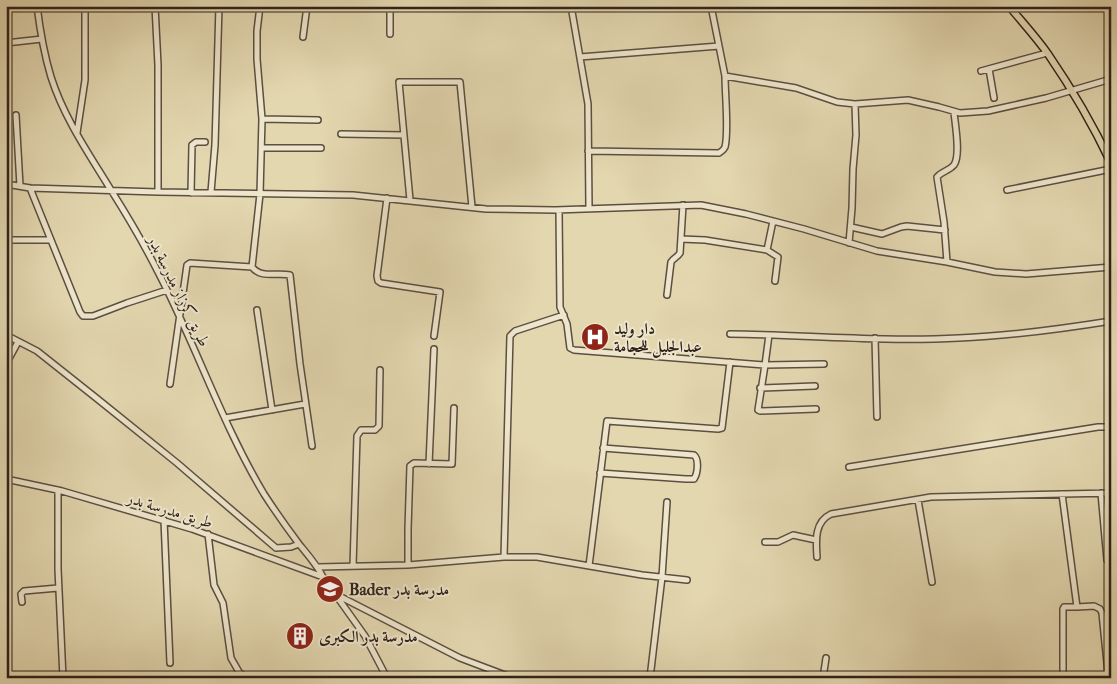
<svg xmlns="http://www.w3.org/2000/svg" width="1117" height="684" viewBox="0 0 1117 684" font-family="'IM FELL French Canon',Amiri,serif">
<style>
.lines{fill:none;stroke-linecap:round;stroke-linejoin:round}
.minor-casing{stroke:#5c4f40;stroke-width:8}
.major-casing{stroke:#2f221b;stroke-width:9}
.minor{stroke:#ede5cc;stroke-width:5}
.major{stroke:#e3d7b0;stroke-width:6}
.labels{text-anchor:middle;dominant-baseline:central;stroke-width:4;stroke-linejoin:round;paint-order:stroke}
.street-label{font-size:16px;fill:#2f221b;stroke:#ede5cc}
.poi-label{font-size:16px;font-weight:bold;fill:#2f221b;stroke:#ede5cc;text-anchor:start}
</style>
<rect width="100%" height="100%" fill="#e3d7b0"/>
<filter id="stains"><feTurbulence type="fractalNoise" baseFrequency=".004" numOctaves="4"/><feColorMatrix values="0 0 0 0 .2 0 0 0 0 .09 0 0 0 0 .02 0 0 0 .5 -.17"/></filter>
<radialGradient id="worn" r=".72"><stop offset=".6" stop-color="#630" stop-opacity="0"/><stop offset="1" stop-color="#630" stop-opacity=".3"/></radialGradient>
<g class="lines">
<g class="minor-casing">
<path id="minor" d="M37,6C40,30 44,54 51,77C64,118 89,154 111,190C128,217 144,244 158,272C196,345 222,424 264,494C275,511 287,528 299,544C308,555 317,565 323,577L365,636L387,678
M155,6L158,65V192
M571,6L588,104L589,209
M711,6L725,76L796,88L837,102L855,104L908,100L939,107L960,113L988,111L1046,98L1111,79
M6,7L11,6
M390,34V6
M303,37L307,6
M6,43L42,39
M580,57L719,46
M989,69L994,98
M981,71L1047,53
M16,115L20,186
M262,119L318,120
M77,133L85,80V6
M341,134L404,135
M262,148H321
M588,151L719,153C723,150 723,151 725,147C729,132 725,94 725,76
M6,184L30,188L158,192L353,195L486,209L555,210L701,205L746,214L804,229L877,251L947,262L995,272L1026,274L1111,267
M30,188L80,312L83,316H93L127,303L167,290
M1007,190L1111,169
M211,192L215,145L219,6
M191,193L192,145L196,142H205
M387,198L377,276L378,281L381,283L440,292L434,336
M410,200L399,82H460L472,207
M559,210L560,307L567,324L570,348L574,350L765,365L769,335
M773,221L767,250L778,257L775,281
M851,227L882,234L901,227L907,226L945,230
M681,239L705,240L767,250
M6,240H51
M849,243L852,208L853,169L856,135L855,104
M947,262L944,222L937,177C942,171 949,171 954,165C961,155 955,124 954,112
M252,267L260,194L262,119L257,59V31L260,6
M667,295L671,262C673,258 677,258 680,253L683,205
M257,310L272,410
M730,334C806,335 883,342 959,338C1010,336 1061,329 1111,321
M6,335L37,351L95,397L177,463L276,548L291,547L299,544
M875,338L877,417
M6,364L18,342
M170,384L187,265L190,263L252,267C261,279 277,272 290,275L300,364L312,446
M760,388L815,386
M816,409L760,411L758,410L765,365L824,364
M225,418L305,404
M429,464L434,349
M849,467L1098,427H1111
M600,473L686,479H694C698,473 699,459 694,455L603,448
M6,479L62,491L192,529L323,577
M58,490V569L63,678
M1101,493L1107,560
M1062,494L1077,607L1094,606L1100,609L1102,613L1108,673
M918,500L932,582
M164,520L170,663
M208,534L214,585L223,603L231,658L239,672L246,678
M765,542H778L793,535L816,540
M504,557L510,336L515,331L564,315
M817,557C816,541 814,522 831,514L931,497L1111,493
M408,565V529L410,466L414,463L452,464L454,408
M353,566L357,436L361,430H375L379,426L380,370
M589,566L607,421L718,429L722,428L730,362
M318,567L408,565L504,557H537L642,575L687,580
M339,596L460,658L513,678
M22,602L21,594L24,591L58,588
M650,678L662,577L667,502
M747,678V676
M823,678L826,658
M1063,678V609L1064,607H1077"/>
</g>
<g class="major-casing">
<path id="major" d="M1009,6C1022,22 1036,37 1048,54C1072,89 1093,125 1111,163"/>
</g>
<use href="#minor" class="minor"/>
<use href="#major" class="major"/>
</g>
<defs>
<g id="hospital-disc" transform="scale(1.4375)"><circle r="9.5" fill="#8f2418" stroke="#ede5cc"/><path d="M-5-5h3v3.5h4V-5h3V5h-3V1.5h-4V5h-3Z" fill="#fff"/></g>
<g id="school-disc" transform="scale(1.4375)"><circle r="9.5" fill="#8f2418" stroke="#ede5cc"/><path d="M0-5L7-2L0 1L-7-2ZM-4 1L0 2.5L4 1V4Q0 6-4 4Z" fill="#fff"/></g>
<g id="building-disc" transform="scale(1.4375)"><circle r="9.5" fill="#8f2418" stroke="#ede5cc"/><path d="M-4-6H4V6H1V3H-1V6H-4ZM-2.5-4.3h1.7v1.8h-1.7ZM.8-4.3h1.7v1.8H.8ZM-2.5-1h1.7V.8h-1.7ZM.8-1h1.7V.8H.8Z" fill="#fff"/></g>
</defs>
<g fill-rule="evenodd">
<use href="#hospital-disc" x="595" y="337"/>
<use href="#school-disc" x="330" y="589"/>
<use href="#building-disc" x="300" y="636"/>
</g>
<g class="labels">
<g class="street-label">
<text transform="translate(179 291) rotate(64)">طريق كرزاز مدرسة بدر</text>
<text transform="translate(170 510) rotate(17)">طريق مدرسة بدر</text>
</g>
<g class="poi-label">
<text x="614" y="328">دار وليد<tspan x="614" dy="18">عبدالجليل للحجامة</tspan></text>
<text x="349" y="589">Bader مدرسة بدر</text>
<text x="319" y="636">مدرسة بدر الكبرى</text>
</g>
</g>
<rect width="1117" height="684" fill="none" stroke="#e3d7b0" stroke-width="25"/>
<rect x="8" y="8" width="1102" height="669" fill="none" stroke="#2f221b" stroke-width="2.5"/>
<rect x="12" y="12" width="1092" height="659" fill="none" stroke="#2f221b"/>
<rect width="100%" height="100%" filter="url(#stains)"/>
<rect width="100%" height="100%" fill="url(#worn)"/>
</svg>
